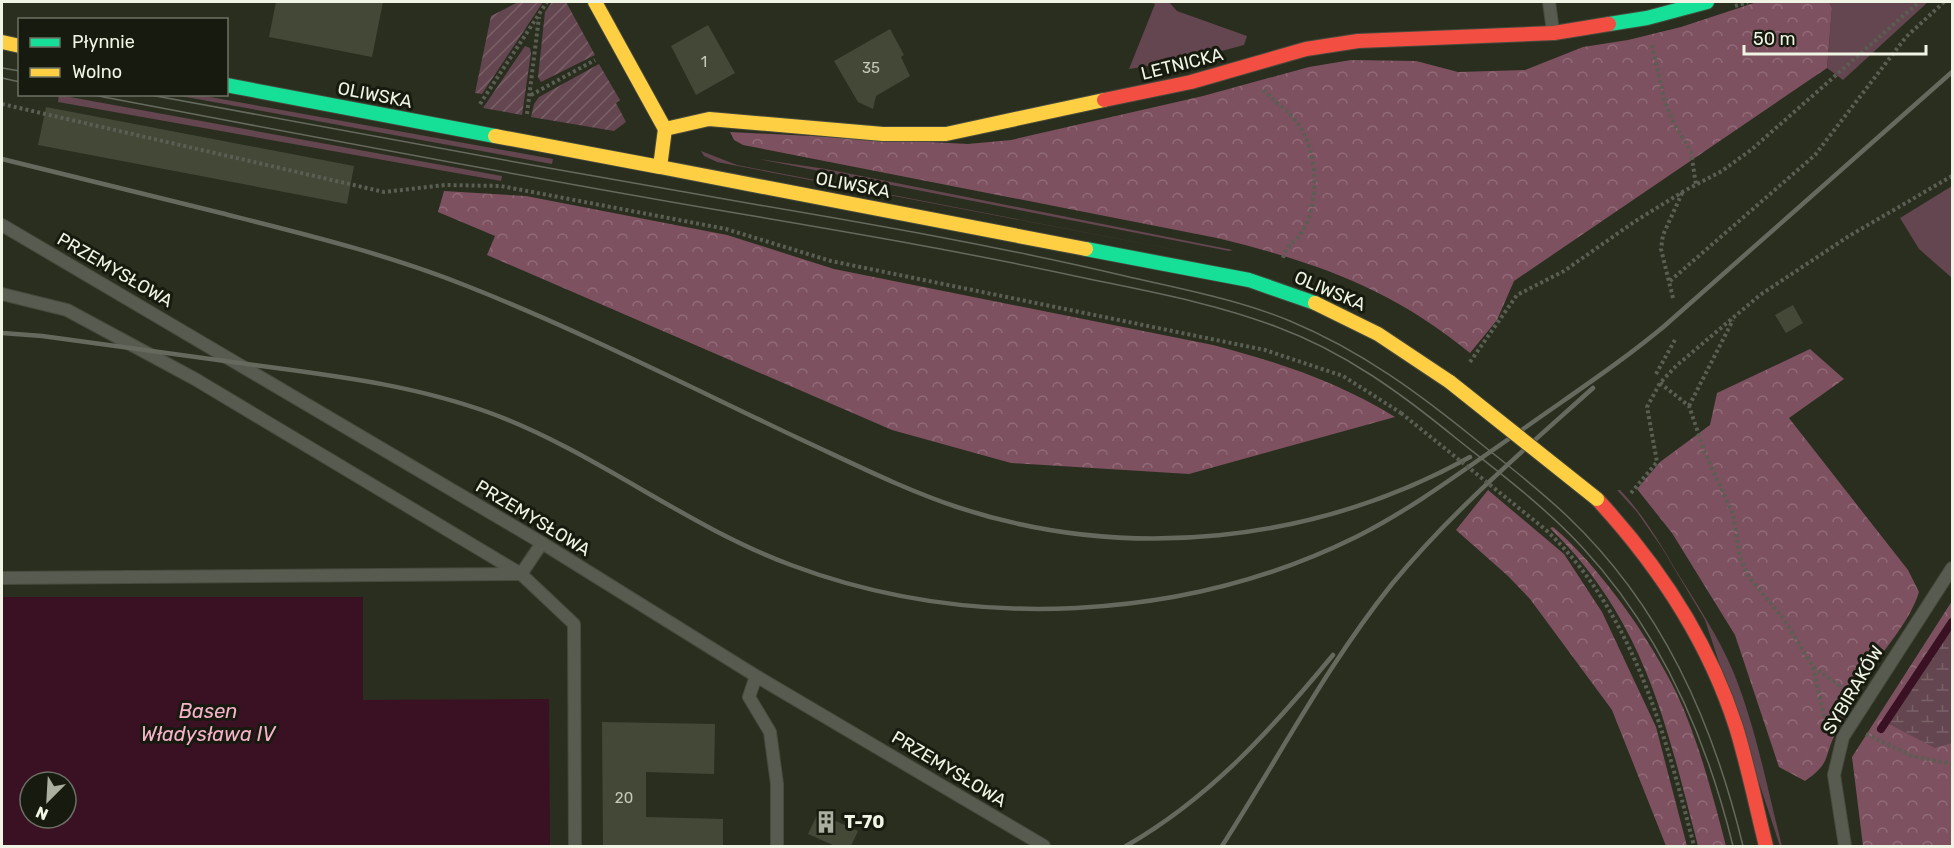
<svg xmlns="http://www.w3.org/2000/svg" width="1954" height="848" viewBox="0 0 1954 848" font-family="Rubik,sans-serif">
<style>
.grass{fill:#63464f}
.forest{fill:url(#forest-crowns)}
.wetland{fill:url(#wetland-marsh)}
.garden{fill:url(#garden-furrows)}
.water{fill:#391122;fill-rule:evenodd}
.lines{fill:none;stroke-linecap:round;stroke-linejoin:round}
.stream{stroke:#391122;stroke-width:8}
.building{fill:#444837}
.lane-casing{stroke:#474a3e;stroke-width:14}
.fast-casing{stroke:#474a3e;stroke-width:16}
.slow-casing{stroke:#474a3e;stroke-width:16}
.jam-casing{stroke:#474a3e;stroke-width:16}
.path{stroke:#5a5e53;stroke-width:4;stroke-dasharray:3 3;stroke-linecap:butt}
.lane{stroke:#585b4f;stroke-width:12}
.fast{stroke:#16e098;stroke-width:14}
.slow{stroke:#ffcf43;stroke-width:14}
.jam{stroke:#f24e42;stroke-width:14}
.tram{stroke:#666a5e;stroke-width:1.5}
.rail{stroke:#666a5e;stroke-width:4.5}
.slow-bridge-casing{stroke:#474a3e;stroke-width:16;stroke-linecap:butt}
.path-bridge{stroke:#5a5e53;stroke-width:4;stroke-dasharray:3 3;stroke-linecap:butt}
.slow-bridge{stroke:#ffcf43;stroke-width:14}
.labels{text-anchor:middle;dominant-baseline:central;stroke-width:6;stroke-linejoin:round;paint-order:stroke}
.number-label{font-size:15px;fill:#c4c9b9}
.street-label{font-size:18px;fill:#eff4e4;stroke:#171a0f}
.poi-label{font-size:18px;font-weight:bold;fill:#eff4e4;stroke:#171a0f;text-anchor:start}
.water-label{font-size:20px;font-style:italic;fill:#f6b3ca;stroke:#171a0f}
</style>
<defs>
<pattern id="forest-crowns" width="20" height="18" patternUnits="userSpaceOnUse" patternTransform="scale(1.5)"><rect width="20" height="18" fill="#7e5160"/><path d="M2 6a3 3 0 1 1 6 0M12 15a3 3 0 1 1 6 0" fill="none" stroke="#916b77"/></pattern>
<pattern id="wetland-marsh" width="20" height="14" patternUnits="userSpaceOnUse" patternTransform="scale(1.5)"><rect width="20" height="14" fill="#63464f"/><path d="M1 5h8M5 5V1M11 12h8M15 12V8" fill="none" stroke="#7a6168"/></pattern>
<pattern id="garden-furrows" width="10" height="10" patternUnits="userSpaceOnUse" patternTransform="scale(1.5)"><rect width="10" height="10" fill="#63464f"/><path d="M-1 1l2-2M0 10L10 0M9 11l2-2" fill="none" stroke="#7a6168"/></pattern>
</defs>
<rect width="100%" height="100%" fill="#2a2e1f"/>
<path class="grass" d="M1150,2H1169L1177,11L1247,36L1244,45L1188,60L1129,69L1155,4Z
M1829,2H1928L1843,80L1827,68L1832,8Z
M59,95L502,176L501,181L58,102Z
M175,95H199L553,159L552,164Z
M701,151L737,165L1228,260L717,162L704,156Z
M758,159L826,169L1233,250L1229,251Z
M1952,186V278L1919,249L1900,218Z
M1617,490H1620C1643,514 1660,543 1677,572C1697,604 1718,636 1733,671C1756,727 1767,788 1782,846H1780L1705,620L1662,548L1637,512Z"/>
<path class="forest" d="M1757,2H1829L1832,8L1827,68L1514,281L1497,320L1470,353C1391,288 1315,262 1217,238L743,145L734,140L730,132L968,144L1011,140L1203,96L1309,67L1351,60L1416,61L1458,72L1525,70L1583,47L1628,40L1681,27Z
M444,191L526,196L727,235L834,269L1213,345C1278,362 1338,382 1395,417L1189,474L1011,463L892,430L487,255L495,236L438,212Z
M1810,349L1844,379L1789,418L1908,570L1919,592C1910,621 1887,645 1870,671C1857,690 1847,711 1836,732C1823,758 1832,762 1805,781L1779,767L1735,635L1672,533L1637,489L1660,462L1710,425L1717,393Z
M1488,490L1564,554L1602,612L1656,727L1687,846H1666L1612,710L1530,599L1508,576L1456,530Z
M1553,527C1600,567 1650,638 1677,694C1699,742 1713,796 1726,846H1698C1666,723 1645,621 1550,528Z
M1952,601V845L1863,846L1852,757Z"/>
<path class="wetland" d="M1952,622V743L1935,748L1885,722Z"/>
<path class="garden" d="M518,2H543L482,94L475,93L491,16Z
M552,2H566L595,55L541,82L538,77L545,12Z
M525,46L530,48L531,53L522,115L483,108Z
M599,64L620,100L616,103L626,122L614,131L531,117L534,104L539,97Z"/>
<path class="water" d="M2,597H363V700L549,699L550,846H2ZM30,782H66V818H30Z"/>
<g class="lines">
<path class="stream" d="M1881,729L1952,622"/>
</g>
<path class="building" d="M276,2H383L372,57L269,37Z
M708,25L735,73L696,95L671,46Z
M890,29L904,55L901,57L910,76L876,96L873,109L858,102L834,61Z
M46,107L354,166L347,204L38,145Z
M1793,305L1803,323L1786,333L1775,315Z
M602,722L715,724L714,774L646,772V817L723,819V846H603Z
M818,813L858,831L851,846H835L808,834Z"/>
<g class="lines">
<g class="lane-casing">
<path id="lane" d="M1549,2L1553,31
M2,225L542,543L756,676L1044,846
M2,294L67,310L195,379L521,574L574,624L575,846
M2,578L521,574L542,543
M756,676L749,697L770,732L777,784V846
M1845,846L1834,775L1843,737L1952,568"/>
</g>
<g class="fast-casing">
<path id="fast" d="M1609,24L1647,18L1707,2
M226,85L495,136
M1086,249L1249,280L1315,303"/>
</g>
<g class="slow-casing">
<path id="slow" d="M2,42L20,46
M665,129L709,119L883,134H946L1104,100
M495,136L660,167L665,129L595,2
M660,167L1086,249
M1315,303L1378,334L1450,382"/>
</g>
<g class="jam-casing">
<path id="jam" d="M1104,100L1191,82L1306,49L1358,41L1554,33L1609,24
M1597,499C1658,565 1708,640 1736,727C1748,766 1756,806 1766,846"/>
</g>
<path class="path" d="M1735,6L1748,2
M1652,45L1665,103L1674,124L1691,152L1696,185
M1263,90C1274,101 1290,112 1299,125C1318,153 1320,203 1302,232C1294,246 1288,240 1282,261
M531,95L595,60
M2,104L384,192L445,185L501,186L726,229L831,261L1265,350L1343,376L1401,413
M480,104L547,2
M527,114L539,17
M1670,281L1815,155L1906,37L1944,2
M1673,298L1661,249L1663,235L1683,191
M1470,362L1517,295L1564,271L1634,222L1684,191L1722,171L1751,150L1919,2
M1656,374L1676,338
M1660,383L1689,406L1705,453L1733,514L1740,557L1749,577L1783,618L1813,667L1851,694
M1689,406L1733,320
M1631,493L1657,462L1647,407L1660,383L1676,366L1760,295L1849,236L1952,176
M1546,530C1634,613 1665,734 1694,846
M1813,667L1827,729
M1866,734L1912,756L1952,764"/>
<use href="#lane" class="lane"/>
<use href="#fast" class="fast"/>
<use href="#slow" class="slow"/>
<use href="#jam" class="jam"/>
<path class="tram" d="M2,68L20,71
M2,78L20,82
M88,94C298,134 507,174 718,210C842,231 966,252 1089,279C1152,292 1217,304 1277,327C1345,352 1402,394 1457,439C1500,473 1545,507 1582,547C1660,631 1706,736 1733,846
M145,94C348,132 550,169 753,204C877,225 1002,247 1125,276C1181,289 1237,299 1290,321C1362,351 1420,394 1480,443C1510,467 1540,490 1567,516C1662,606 1713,722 1743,846"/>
<path class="rail" d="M2,159C75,177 148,195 221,213C304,234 387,254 467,286C581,331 690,387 800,439C852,463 903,489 957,507C1127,563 1314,543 1470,457
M1661,329L1952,72
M2,333L42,336C118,346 194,357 269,367C345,377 420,387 493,414C597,453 686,526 791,565C970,632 1184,622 1356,537C1416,507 1470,465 1526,427C1574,393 1623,361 1668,323
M1126,846C1210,798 1272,729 1333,655
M1222,846C1278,759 1327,665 1392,584C1452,511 1523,451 1593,388"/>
<g class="slow-bridge-casing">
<path id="slow-bridge" d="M1450,382L1597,499"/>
</g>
<path class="path-bridge" d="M1401,413L1546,530"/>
<use href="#slow-bridge" class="slow-bridge"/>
</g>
<defs>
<g id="building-bare" transform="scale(1.8)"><path d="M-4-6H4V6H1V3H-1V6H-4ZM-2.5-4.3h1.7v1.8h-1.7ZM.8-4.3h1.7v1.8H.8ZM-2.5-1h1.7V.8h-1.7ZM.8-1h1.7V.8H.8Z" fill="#aaaf9f" stroke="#171a0f" stroke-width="2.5" paint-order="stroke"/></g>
</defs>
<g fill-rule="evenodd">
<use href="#building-bare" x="826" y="822"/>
</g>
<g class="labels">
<g class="number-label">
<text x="704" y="62">1</text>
<text x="871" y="68">35</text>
<text x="624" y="798">20</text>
</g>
<g class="street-label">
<text transform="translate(1182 64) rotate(-14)">LETNICKA</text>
<text transform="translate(375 95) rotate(11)">OLIWSKA</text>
<text transform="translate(853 185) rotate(11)">OLIWSKA</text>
<text transform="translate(115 270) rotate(30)">PRZEMYSŁOWA</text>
<text transform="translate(1330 291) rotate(23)">OLIWSKA</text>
<text transform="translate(533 518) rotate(31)">PRZEMYSŁOWA</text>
<text transform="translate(1853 690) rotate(-59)">SYBIRAKÓW</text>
<text transform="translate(949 769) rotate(31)">PRZEMYSŁOWA</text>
</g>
<g class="poi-label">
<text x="844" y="822">T-70</text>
</g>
<g class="water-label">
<text x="208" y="711">Basen<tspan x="208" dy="23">Władysława IV</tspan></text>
</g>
</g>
<rect width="1954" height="848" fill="none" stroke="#eff4e4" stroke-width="6"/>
<rect x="18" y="18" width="210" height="78" fill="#171a0f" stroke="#6d7164" stroke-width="1.5"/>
<rect x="30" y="38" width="30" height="9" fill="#16e098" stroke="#6d7164" stroke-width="1.5"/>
<text x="72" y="48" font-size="18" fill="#eff4e4">Płynnie</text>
<rect x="30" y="68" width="30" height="9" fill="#ffcf43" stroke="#6d7164" stroke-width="1.5"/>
<text x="72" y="78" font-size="18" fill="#eff4e4">Wolno</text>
<g transform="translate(48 800) rotate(204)"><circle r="28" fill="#171a0f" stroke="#6d7164" stroke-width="1.5"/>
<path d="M0-4.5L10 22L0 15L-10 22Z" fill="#aaaf9f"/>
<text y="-9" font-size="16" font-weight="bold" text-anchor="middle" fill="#eff4e4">N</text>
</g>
<path d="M1744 45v9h182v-9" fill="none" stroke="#eff4e4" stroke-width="3"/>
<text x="1753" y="45" font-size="18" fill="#eff4e4" stroke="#171a0f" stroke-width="4.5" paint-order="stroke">50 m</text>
</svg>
